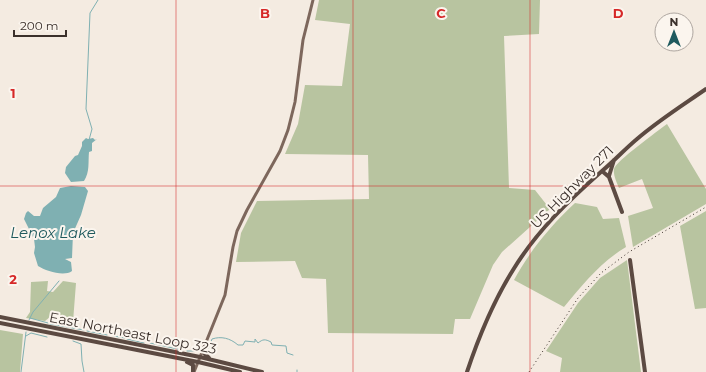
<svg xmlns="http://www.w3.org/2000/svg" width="706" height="372" viewBox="0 0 706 372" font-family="Montserrat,sans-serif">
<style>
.green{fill:#b8c4a0}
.water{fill:#7fb0b2}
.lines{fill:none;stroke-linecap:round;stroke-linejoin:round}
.stream{stroke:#7fb0b2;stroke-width:1}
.major{stroke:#7d675c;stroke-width:3}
.highway{stroke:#5c4a42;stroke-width:4}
.rail{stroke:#3b302b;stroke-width:1;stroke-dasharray:1 3;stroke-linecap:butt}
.grid{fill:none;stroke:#d62828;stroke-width:1;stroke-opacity:0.55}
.labels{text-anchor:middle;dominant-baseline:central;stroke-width:4;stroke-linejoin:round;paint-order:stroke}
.street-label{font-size:14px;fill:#3b302b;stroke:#fbf5ee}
.water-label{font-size:15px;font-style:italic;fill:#1f5a5e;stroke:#fbf5ee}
.grid-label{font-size:13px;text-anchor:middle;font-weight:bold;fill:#d62828;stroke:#fbf5ee;stroke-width:4;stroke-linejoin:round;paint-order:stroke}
</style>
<rect width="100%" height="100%" fill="#f4ebe1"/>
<path class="green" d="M319,0H540L539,34L504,36L509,188L535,190L550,209L502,252L493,265L470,319H455L453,334L328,333L326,279L302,278L295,261L236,262L241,233L257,201L369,199L368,155L285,154L298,124L305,85L342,86L350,24L315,20Z
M667,124L706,189V204L633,247L628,216L653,208L642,179L619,188C617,183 613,175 614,169C616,161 658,131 667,124Z
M575,203L597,207L603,219L619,218L626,247C601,262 583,284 564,307L514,280C529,252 551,225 575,203Z
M706,211V308L695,309L680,226Z
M627,260L641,372H560L562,358L546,351L578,303L600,278Z
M48,281L47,291L53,292L63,281L76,283L73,322L58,321L50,317L45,321L26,318L30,312L31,282Z
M0,330L23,334L20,372H0Z"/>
<path class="water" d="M86,138L88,139L93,138L95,140L97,139L92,143V151L89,152C88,162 90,172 84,181L71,182L65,173L66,167L75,156L78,155L82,146V142Z
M71,186L85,187L88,191L81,215L73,233L72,258L65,259L71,262L72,271C64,277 46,271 38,266L34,253L35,247L34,239L24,219L26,213L28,211L34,216H40L43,208L56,197L60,188Z"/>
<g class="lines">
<path class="stream" d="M89,140L92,129L86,109L90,13L98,0
M30,318L48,323
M29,320L33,312L59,281
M50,324L84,330
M87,331L107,335
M26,336L31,333L47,337
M114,336L125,338
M127,339L144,343
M73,341L81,344L82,361L84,372
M150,343L182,350
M187,351H198
M207,352L212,339C221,336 230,338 238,345H243L245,341L255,342V339L258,343C263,339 265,339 271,342L272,345L286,346L287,353L293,355
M297,370V372
M21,372L26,332"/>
<path class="major" d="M194,372L225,295L233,247L237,231L247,210L280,151L288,130L295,102L303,40L313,0"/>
<path class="highway" d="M602,171L609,177L622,212
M609,176L614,160
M630,260L645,372
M0,317L200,357L262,372
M0,323L198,362L240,372
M205,345L204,353L209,358
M187,362L193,365V372
M467,372C479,336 493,302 513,270C536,232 568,201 602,171C614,161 625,149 637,139C659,120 683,105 706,89"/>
<path class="rail" d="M529,372L578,298L601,273L629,252L706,207"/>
</g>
<path class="grid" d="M176,0V372M353,0V372M530,0V372M0,186H706"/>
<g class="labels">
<g class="street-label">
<text transform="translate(572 187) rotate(-45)">US Highway 271</text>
<text transform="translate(133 333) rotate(11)">East Northeast Loop 323</text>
</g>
<g class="water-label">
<text x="53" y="232">Lenox Lake</text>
</g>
</g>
<g class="grid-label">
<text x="265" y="18">B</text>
<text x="441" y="18">C</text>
<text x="618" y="18">D</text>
<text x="13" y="98">1</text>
<text x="13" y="284">2</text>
</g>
<g transform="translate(674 32)"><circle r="19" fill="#fbf5ee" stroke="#aea6a0"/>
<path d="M0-3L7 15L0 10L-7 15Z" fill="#1f5a5e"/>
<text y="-6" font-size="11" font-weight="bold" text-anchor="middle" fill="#3b302b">N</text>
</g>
<path d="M14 30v6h52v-6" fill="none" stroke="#3b302b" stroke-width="2"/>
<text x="20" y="30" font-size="12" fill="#3b302b" stroke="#fbf5ee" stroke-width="3" paint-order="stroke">200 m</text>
</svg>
